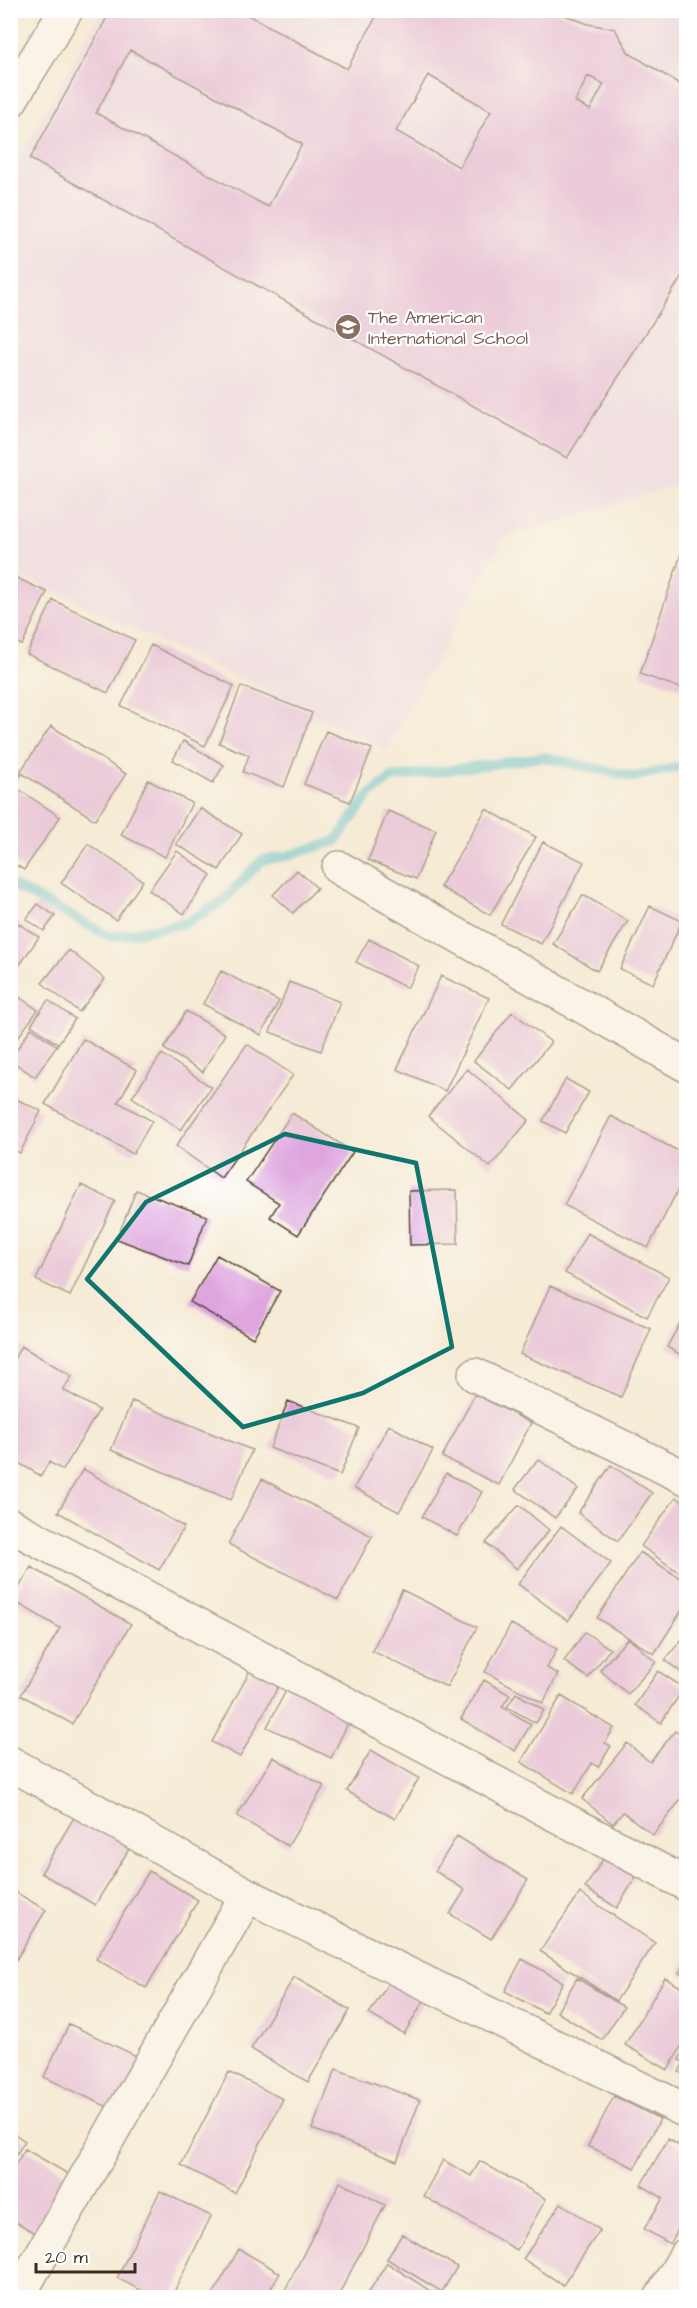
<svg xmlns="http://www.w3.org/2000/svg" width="697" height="2308" viewBox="0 0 697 2308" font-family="'Architects Daughter',sans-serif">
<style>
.built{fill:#e9d2ed}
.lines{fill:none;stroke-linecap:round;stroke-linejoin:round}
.stream{stroke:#52becd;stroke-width:10}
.building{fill:#dea5de;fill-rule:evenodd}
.minor-casing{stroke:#57473a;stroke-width:36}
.minor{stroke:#fff;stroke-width:33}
.marked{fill:none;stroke:#0f766e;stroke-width:4.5;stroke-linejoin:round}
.labels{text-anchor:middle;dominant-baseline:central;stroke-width:4.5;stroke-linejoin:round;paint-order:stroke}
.education-label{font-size:18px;fill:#785e54;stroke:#fff;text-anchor:start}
</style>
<rect width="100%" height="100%" fill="#fff"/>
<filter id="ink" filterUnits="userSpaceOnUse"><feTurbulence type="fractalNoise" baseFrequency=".0167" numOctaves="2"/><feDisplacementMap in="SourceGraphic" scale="12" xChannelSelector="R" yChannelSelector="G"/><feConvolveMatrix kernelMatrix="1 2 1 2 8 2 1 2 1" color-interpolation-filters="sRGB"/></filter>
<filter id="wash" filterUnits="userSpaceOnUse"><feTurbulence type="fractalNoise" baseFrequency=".008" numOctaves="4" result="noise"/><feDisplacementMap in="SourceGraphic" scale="24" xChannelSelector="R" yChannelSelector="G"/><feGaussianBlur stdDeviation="1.35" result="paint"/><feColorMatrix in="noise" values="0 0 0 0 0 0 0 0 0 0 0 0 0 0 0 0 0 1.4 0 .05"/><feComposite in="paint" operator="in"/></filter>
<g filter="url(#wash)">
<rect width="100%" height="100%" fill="#f5ebd6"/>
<path class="built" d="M101,11H686V482L503,539L387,749L11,571V172Z"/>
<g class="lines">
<path class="stream" d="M10,884L111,937L186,923L223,901L262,860L287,856L336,841L369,795L391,778L543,757L634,777L686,765"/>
</g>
<g id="blocks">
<path class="building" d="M111,10H239L347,69L380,10H552L588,24L615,29L629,53L686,88V270L567,458L30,159ZM130,50L302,144L268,207L96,113ZM428,75L491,111L459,167L396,131ZM588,76L604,84L590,110L575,102Z
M686,540V690L640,674Z
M10,575L47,592L22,645L10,640Z
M53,600L135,640L108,693L27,654Z
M151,645L234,686L205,746L121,706Z
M241,686L312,713L284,787L243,772L249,755L219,743Z
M51,726L126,774L95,820L20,772Z
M326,731L372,749L350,802L304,784Z
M183,741L224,765L213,783L173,760Z
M10,766L22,774L10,788Z
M148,780L192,803L165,857L121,835Z
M17,788L60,817L24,870L10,861V798Z
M200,808L242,834L219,870L176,844Z
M486,809L536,837L490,915L440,887Z
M388,811L436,830L416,879L368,860Z
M543,842L584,862L541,944L501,924Z
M88,844L143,881L116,920L61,883Z
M177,851L211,875L184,914L149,890Z
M297,870L317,888L293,913L273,895Z
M583,895L628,921L597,971L553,944Z
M38,904L55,916L44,931L26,919Z
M650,906L682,921L653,984L620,969Z
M10,918L39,937L10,979Z
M369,939L419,966L407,988L356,962Z
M69,950L105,979L79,1012L42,983Z
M221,971L279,1001L261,1035L203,1004Z
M441,976L489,998L445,1091L397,1069Z
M289,982L340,1002L321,1051L270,1032Z
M10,991L38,1010L14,1043L10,1041Z
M48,1000L75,1019L58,1044L31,1025Z
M186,1011L225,1034L203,1072L164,1049Z
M512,1012L551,1042L512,1090L474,1061Z
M31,1028L57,1046L35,1077L10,1060Z
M83,1039L137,1070L118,1102L152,1121L133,1154L45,1104Z
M247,1044L293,1075L221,1178L176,1146Z
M162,1054L211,1087L181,1130L132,1097Z
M467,1069L529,1120L490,1167L428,1116Z
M566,1079L589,1092L565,1133L543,1121Z
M10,1096L41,1111L20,1153L10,1148Z
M292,1113L353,1152L298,1235L270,1217L279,1203L246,1182Z
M611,1116L686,1155V1174L648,1248L564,1205Z
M81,1185L115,1201L70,1296L36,1280Z
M136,1190L207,1216L188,1266L117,1239Z
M457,1190L458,1244L410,1245L409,1191Z
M587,1233L669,1277L647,1317L565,1273Z
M217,1255L280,1291L253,1338L190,1302Z
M550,1286L651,1329L621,1397L520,1354Z
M686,1312V1358L667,1347Z
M21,1346L72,1376L63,1390L99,1410L63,1470L49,1462L41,1476L10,1458V1359L13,1361Z
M475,1394L531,1423L499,1485L442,1457Z
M132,1401L252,1450L231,1500L111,1450Z
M288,1401L359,1428L340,1475L270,1448Z
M389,1425L433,1450L399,1512L354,1488Z
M538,1459L578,1489L555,1518L515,1489Z
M611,1465L652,1493L618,1541L578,1513Z
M83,1469L184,1527L159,1570L58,1512Z
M446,1473L482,1492L457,1536L422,1517Z
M262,1479L372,1536L338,1600L228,1544Z
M676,1497L686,1504V1577L641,1546Z
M519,1505L549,1530L517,1569L486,1543Z
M561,1526L611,1563L568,1621L518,1584Z
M640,1552L686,1582V1604L654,1654L597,1618Z
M31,1567L131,1624L72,1724L21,1695L60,1628L12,1600Z
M402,1590L477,1627L447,1687L372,1651Z
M511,1624L557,1649L547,1668L558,1674L543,1703L485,1672Z
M585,1632L610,1649L588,1678L564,1661Z
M686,1634V1676L665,1660Z
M628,1638L656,1662L628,1694L600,1670Z
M252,1667L280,1683L240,1757L212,1742Z
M658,1671L684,1688L661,1723L635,1705Z
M484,1680L510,1695L502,1707L531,1724L515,1751L461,1719Z
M289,1685L352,1715L331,1758L267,1727Z
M516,1693L544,1710L536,1723L507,1707Z
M561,1696L614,1728L605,1743L611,1746L598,1767L592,1763L573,1794L521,1762Z
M675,1731L686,1739V1793L653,1835L623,1812L613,1824L582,1799L627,1743L650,1762Z
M371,1750L419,1778L395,1819L347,1791Z
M273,1757L324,1786L288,1846L237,1816Z
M82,1804L137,1836L95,1905L41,1873Z
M457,1836L528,1880L491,1939L450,1914L465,1890L435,1871Z
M608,1851L640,1870L617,1908L585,1888Z
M149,1871L198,1900L146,1988L96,1959Z
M10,1889L46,1910L10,1970Z
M580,1893L655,1943L616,2001L540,1951Z
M686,1958V1977L679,1973Z
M522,1959L563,1982L545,2013L505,1991Z
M294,1977L350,2010L308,2082L251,2049Z
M577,1978L624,2007L602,2040L557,2012Z
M665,1978L686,1990V2038L668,2070L625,2045Z
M391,1979L425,1999L404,2034L369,2014Z
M69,2024L145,2060L120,2113L44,2077Z
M686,2045V2076L679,2072L684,2062L679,2060Z
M336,2069L420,2100L397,2161L312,2129Z
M229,2072L283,2099L235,2193L181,2165Z
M614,2096L660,2119L635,2168L588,2146Z
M10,2131L25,2141L10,2164Z
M668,2139L686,2150V2216L670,2244L644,2229L663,2198L641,2185Z
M25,2149L77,2179L43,2237L10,2219V2173Z
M443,2160L471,2176L480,2161L546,2199L517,2250L423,2196Z
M340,2182L385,2205L337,2298H281Z
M160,2191L211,2216L171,2298H156L117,2278Z
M561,2203L600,2230L563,2285L523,2259Z
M402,2234L457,2267L442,2292L387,2259Z
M239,2249L280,2273L265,2298H211Z
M387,2263L441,2298H365Z"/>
</g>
</g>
<g filter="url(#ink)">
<use href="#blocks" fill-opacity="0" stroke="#57473a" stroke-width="1.5"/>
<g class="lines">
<g class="minor-casing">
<path id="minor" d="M10,101L66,10
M339,868L686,1065
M475,1375L686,1478
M10,1525L686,1884
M10,1763L247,1895L686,2111
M17,2298L247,1895
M661,2298L686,2255"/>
</g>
<use href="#minor" class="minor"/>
</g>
</g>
<path d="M0 0H697V2308H0ZM285,1134L416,1163L452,1347L363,1393L243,1427L87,1279L146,1202Z" fill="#f5ebd6" fill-opacity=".55" fill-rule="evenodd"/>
<path class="marked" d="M285,1134L416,1163L452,1347L363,1393L243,1427L87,1279L146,1202Z"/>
<defs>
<g id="school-disc" transform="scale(1.35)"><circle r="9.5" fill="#8d6e63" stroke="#fff"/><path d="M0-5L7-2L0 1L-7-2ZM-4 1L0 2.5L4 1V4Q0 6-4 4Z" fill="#fff"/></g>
</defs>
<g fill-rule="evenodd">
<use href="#school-disc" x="348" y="327"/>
</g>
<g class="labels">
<g class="education-label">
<text x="368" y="317">The American<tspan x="368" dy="21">International School</tspan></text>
</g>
</g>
<rect width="697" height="2308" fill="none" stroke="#fff" stroke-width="36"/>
<path d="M36 2263v9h99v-9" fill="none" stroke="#3b2a1e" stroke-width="3"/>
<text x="45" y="2263" font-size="18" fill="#3b2a1e" stroke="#ffffff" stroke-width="4.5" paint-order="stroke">20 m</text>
</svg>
